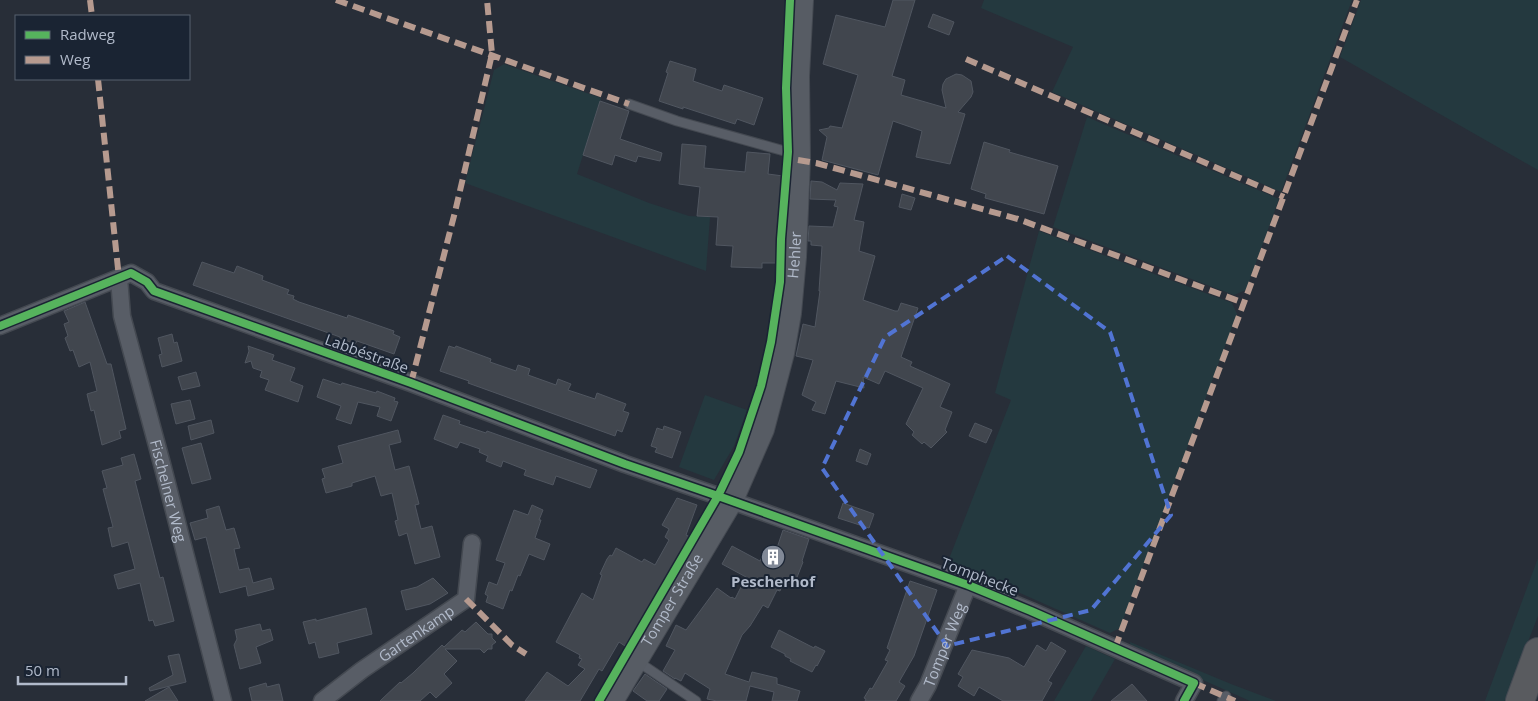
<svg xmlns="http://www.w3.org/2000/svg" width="1538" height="701" viewBox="0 0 1538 701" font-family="'Open Sans',sans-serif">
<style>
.green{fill:#24393f}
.building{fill:#41464e;stroke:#505660}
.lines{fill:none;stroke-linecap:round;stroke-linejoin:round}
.service-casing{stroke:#444951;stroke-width:11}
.minor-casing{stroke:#444951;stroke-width:19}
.secondary-casing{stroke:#444951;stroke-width:26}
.motorway-casing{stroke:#454a53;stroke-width:30}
.service{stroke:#585d66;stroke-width:9}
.minor{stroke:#585d66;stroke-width:16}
.secondary{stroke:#575c64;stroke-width:24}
.motorway{stroke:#595b5f;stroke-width:28}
.quiet{stroke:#b69a8f;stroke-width:6;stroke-dasharray:12 6;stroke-linecap:butt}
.cycleway-casing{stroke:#1a2433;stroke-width:11}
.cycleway{stroke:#56b35d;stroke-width:8}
.marked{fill:none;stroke:#5174d3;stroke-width:4;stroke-dasharray:10 6;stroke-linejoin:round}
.labels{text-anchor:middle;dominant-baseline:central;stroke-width:4;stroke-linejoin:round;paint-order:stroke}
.street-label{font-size:15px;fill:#b1baca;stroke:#1a2433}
.poi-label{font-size:15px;font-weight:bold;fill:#b1baca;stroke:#1a2433}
</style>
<rect width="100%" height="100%" fill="#282e38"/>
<path class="green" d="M984,0H1352L1281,192L1052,92L1073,47L981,8Z
M1361,0H1538V170L1340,57Z
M504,64L601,98L577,174L649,203L689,216L710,217L706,271L465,183L494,70Z
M1087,117L1279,199L1246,290L1234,295L1053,227Z
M1039,231L1232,303L1237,314L1120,628L1110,633L977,574L947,564L1011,400L995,393Z
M705,395L747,410L734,446L714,480L679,467Z
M1538,558V616L1505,701H1485Z
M1130,642L1231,684L1276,701H1250L1131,648Z
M1086,646L1115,659L1091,701H1054Z"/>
<path class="building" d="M893,0H915L892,76L905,80L901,95L946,108L942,90L943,84L946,79L956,74L962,75L971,81L973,92L971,97L958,112L965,114L950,164L916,157L922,131L893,121L878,175L822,160L827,137L819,130L829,128L830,126L842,128L858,75L823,64L836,15L885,27Z
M933,14L954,22L949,35L928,27Z
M670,61L696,69L693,81L722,91L724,85L763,98L754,125L737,119L735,124L683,107V109L659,101L668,73L666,72Z
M600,101L629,111L620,139L662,153L660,161L638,156L636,162L615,155L612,165L583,155Z
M984,142L1010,150L1009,152L1058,166L1044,214L985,198L986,194L971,189Z
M682,144L706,146L704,168L745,172L747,152L770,154L768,174L783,176L778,228H780L778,263H762V268L731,267L733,246L716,245L718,217L697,216L700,187L679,184Z
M811,181L822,182L837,190L840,183L863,184L854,220L864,222L859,251L875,256L863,300L895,311H898L901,303L918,308L901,357L912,362L910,366L950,384L940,407L952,412L945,430L947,432L931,448L924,442L922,444L912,435L914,432L906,424L923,388L885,371L879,384L863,377L864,388L836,381L825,414L812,410L816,402L802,395L813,360L796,356L803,324L815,327L820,291H819L822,246L811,245V241H808L809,226L833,227L838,207L834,206L836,200L810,199Z
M902,194L915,198L911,210L899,207Z
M202,262L234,273L237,266L263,276L262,280L289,290L287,294L294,296L293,299L299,302L347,318L348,315L394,331L393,334L400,337L394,354L357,341L355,344L340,338V337L193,285Z
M85,302L107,364H111L126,429L119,431L121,438L102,445L94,410L91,411L87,394L97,391L90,362L79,367L73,350L70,351L65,338L68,336L64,324L69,322L64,311Z
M172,334L174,343L177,342L182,361L162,367L159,355L162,354L158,338Z
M248,346L274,355L272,360L295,368L290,381L303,386L298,402L265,390L269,380L260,377L262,371L253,368L251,361L245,363L249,351Z
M449,346L455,348L456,346L491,359L490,362L516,371L518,365L530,369L528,375L556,385L558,379L571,384L568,390L595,399L597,393L626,404L623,411L629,413L622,432L617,430L615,436L468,383L469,381L440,371Z
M196,372L200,386L182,390L178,377Z
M323,379L341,385L342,383L376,393L377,391L395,398L394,401L398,402L391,421L377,416L380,407L358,402L351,424L336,419L341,406L317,397Z
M190,400L195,419L176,424L171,404Z
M443,415L460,421L459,424L486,433L487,431L597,470L590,488L556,476L553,485L524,475L526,470L503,461L501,467L486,461L488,456L479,452L480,449L460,442L457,448L434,439Z
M211,420L214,433L191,440L188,426Z
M975,423L992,430L986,443L969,436Z
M664,426L681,432L672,458L655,452L657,448L651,446L657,428L663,430Z
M398,430L401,442L389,445L395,470L409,466L419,504L415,505L421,529L432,526L440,557L415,564L407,533L399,536L395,521L398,520L392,493L381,496L375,476L352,483V486L326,493L322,479L325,478L322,469L343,463L338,446Z
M201,443L211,479L192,484L182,448Z
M860,449L871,454L867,465L856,461Z
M134,454L141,479L135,481L160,578L163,577L174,621L155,626L153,620L149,621L140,583L118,589L114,575L135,569L128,542L112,547L108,528L113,527L103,489L107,488L102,471L123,465L121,458Z
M677,498L697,505L686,535L690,537L625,646L619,642L602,671L599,669L580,701H525L547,672L568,686L585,669L578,665L582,659L579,658L580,655L556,642L582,593L593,600L602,575L600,574L607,559L610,555L612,556L616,548L642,562L644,559L655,565L669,540L665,537L669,529L662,525Z
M843,503L874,514L869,528L838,518Z
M532,505L543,510L539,520H541L535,538L550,544L544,560L529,554L520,576L518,575L512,591L510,590L503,609L486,602L488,596L485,594L489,582L497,585L505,563L496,560L514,510L528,515Z
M219,506L226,530L234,528L240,548L234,549L239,570L249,568L253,583L271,578L274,589L248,596L246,586L220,593L206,537L195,540L190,523L208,518L206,510Z
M783,530L809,539L802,561L803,562L794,585L786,582L785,584L783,583L780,591L777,590L768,608L763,605L750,626L742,635L725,674L749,682L752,672L777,678V684L800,691L797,701H772L774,692L750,686L746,701H717L707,699L710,689L685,673L681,681L675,678V679L663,671L675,650L666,646L676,625L686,630L717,588L731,598L732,597L735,599L746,577L722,564L732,546L760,561L766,547L776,551Z
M433,578L448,593L430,604L406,610L401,591L417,587Z
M910,581L937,590L914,656L899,682L905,686L896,701H865L866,699L864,698L870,688L872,689L888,661L885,660L890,650L887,648Z
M366,608L372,634L337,643L339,653L319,658L315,642L309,644L303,622L316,619V621Z
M476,622L488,634H492V638L496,642L492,645V649H488L484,653L480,649H445L457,661L444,674L452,683L436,698L430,692L420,701H380L400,682L401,683L413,673L442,645L444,647L462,630L465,632Z
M260,624L262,631L270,629L273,640L256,647L261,663L240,669L234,645L237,639L235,630Z
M779,630L814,648L815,646L825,651L817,666L816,665L812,672L790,661L791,659L785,656V654L771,647Z
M1051,642L1066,651L1048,681L1052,683L1042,701H1003L979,687L974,696L958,686L963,677L958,674L972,650L1009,658L1024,667L1037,645L1046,651Z
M179,654L186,682L150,691L149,688L173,675L168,656Z
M645,674L667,689L659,701H647L633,691Z
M266,683L267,687L279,684L283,701H252L249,688Z
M1132,684L1147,701H1111Z
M169,687L178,701H145Z"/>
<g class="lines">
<g class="service-casing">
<path id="service" d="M629,104L677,121L788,152L794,156
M637,661L696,701
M1222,701L1226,696"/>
</g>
<g class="minor-casing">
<g id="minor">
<path id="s1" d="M119,278L122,316L162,464L223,701"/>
<path d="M0,326L131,273L147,282L154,291L411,383L625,464L718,496L968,585L1031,611L1194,683L1184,701"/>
<path id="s2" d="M322,701L362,670L466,599L472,543"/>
<path id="s3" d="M919,701L928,685L968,585"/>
</g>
</g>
<g class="secondary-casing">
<g id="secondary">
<path id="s4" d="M611,701L731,500L762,429L782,353L789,313L794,257L798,160L797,76L801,0"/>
</g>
</g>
<g class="motorway-casing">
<path id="motorway" d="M1520,701L1538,652"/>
</g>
<use href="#service" class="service"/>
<use href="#minor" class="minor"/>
<use href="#secondary" class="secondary"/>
<use href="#motorway" class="motorway"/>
<path class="quiet" d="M90,0L92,16
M336,0L629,104
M966,59L1284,197
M98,79L119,278H121
M798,160L816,163L1018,219L1244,303
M411,383L455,212L492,54L487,0
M466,599L512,645L526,654
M1115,648L1357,0
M1194,683L1235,701"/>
<g class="cycleway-casing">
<path id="cycleway" d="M0,326L131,273L147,282L154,291L411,383L625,464L718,496L968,585L1031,611L1194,683L1184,701
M599,701L718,496L739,452L761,386L771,342L780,282L781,239L788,152L786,88L790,0"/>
</g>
<use href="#cycleway" class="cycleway"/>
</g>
<path class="marked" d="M1007,256L1110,332L1171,515L1091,610L947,646L822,468L885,337Z"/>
<defs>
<g id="building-disc" transform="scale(1.25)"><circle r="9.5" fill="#818997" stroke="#1a2433"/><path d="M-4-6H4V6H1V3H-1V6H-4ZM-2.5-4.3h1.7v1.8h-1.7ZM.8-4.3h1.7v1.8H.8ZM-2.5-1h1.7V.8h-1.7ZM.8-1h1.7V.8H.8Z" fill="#fff"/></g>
</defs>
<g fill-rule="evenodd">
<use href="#building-disc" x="773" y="557"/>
</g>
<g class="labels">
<g class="street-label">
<text stroke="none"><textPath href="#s4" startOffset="489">Hehler</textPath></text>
<text transform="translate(367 353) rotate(20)">Labbéstraße</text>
<text stroke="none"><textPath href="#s1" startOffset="219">Fischelner Weg</textPath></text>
<text transform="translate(980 576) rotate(21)">Tomphecke</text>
<text stroke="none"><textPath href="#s4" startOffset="118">Tomper Straße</textPath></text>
<text stroke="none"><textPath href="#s2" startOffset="116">Gartenkamp</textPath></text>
<text stroke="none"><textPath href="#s3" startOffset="62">Tomper Weg</textPath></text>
</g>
<g class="poi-label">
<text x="773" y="581">Pescherhof</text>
</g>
</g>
<rect x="15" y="15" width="175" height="65" fill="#1a2433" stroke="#56606f"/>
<rect x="25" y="31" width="25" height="8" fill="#56b35d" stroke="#56606f"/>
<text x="60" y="40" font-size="15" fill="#b1baca">Radweg</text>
<rect x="25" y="56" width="25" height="8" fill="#b69a8f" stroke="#56606f"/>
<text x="60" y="65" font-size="15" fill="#b1baca">Weg</text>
<path d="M18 676v8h108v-8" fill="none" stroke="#b1baca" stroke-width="2.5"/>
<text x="25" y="676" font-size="15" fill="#b1baca" stroke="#1a2433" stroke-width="4" paint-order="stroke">50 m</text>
</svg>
